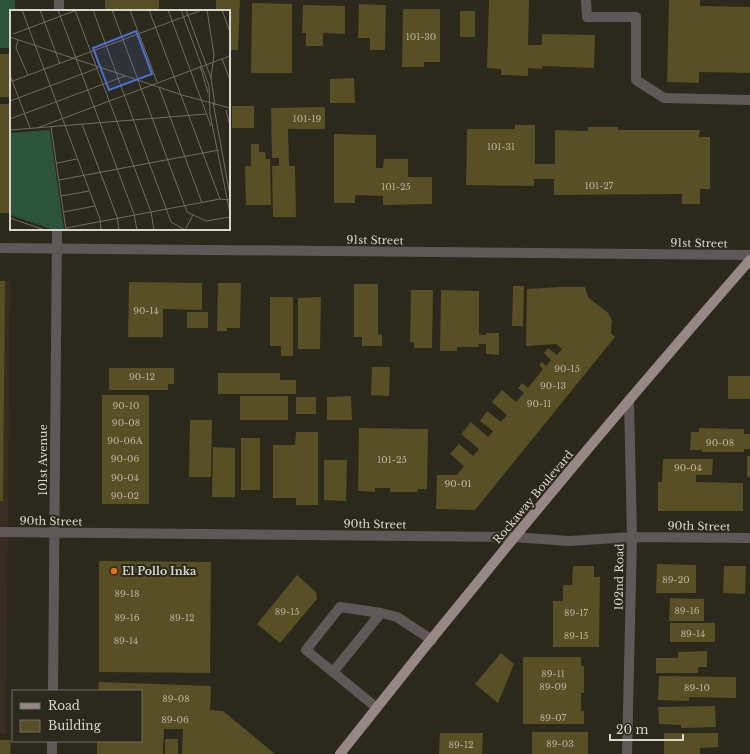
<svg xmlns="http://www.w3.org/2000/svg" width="750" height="754" viewBox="0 0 750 754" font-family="'Libre Baskerville',serif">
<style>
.education{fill:#3b2c20}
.green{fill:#2c543c}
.building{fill:#584f24}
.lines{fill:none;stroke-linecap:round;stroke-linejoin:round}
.service{stroke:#605858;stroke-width:10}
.minor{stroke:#605858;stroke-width:10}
.primary{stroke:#978887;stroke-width:10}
.food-dot{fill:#e8710a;stroke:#2b281c;stroke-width:1.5}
.labels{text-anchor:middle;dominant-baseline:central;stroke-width:4;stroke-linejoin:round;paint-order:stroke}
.number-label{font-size:9px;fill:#b7b4a4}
.street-label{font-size:11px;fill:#d7d6ce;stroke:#2b281c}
.poi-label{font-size:11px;font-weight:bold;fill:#d7d6ce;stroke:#2b281c;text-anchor:start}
.inset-road{fill:none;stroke:#706e63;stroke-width:1}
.view{fill:#4c70d6;fill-opacity:0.15;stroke:#4c70d6;stroke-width:2}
.inset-edge{fill:none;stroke:#d7d6ce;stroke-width:2}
</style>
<rect width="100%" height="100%" fill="#2b281c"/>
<path class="education" d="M0,281H10L6,733H0Z"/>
<path class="green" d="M0,0H15V11H11V48H0Z"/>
<path class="building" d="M105,0H159V11H105Z
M216,0H240L238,50H229V11H216Z
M489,0H529L528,45H542V34L595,35L594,68L542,66V69L528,68V76L501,75V69L487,68Z
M669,0H700V6L750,7V73L699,72V83L667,82Z
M252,3L292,4V73H251Z
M359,4L386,5L385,50H370V38H358Z
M303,5L345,6V34L323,33V46H306V33H302Z
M403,9H440V62H424V67H402Z
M460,11H475V37H460Z
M0,54H11V97H0Z
M354,78L355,103H330V79Z
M0,104H11V213H0Z
M232,106H254V128H232Z
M325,107V129H288L289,166H295L296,217H273L272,166H279V158H272L271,108Z
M515,125H535V164H555V130L588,131V127H618V130H700L699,137H710V189H700V204H682V194L554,195V179H534V186L466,185L467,129H515Z
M334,134L376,135V168H383L384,159H408V177H432V204L383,205V196L355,195V203H334Z
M251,144H259V152H265L266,159H270L271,205H246L245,166H251Z
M0,281H5L3,501H0Z
M129,282L202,283V310L163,309V337H128Z
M218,283H241L240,328H227V331H217Z
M354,284H378V334L382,335V346H362V337H354Z
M513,286H524L523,326H512Z
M560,287H585L588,297L608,313L612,320L611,333L615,337L475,510L436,509L437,475H457L464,466L450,454L459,444L473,456L479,449L461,434L471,422L488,437L493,431L480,421L487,411L501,422L507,415L492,402L502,390L516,402L524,393L518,388L522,383L528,388L543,369L539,365L542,362L546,366L551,360L544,353L548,348L557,355L562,349L556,344L526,346L527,289Z
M411,290H433L432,348H414V342H410Z
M441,290L479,291V335H486V333H499V355L486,354V344H478L479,347H457V351H440Z
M270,297H293V356H281V346H270Z
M321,297L320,349H298V298Z
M187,312H208V328H187Z
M372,367H390L389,396L371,395Z
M109,368H174V384H168V390H109Z
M218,373H280V380H296V394H218Z
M728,376H750V399H728Z
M102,395H149V504H102Z
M240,396H288V420H240Z
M351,396L352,420H327V397Z
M296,397H316V414H296Z
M190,420H212L211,477H189Z
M359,428L428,429L427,489H418L417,492H390V488H375V492L358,491Z
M699,428L744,429V434H750V449H744V452H702V450H690L691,432H699Z
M296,432H318V505H296V498H273V445H295Z
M241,438H260V490H241Z
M213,447L235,448V497H212Z
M747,456H750V477H747Z
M663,459H713L712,475H696V482L743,483V511H658V482H662Z
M324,460H347L346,501L324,500Z
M99,561L211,562L210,673L99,672Z
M657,564L696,565V593H656Z
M573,566H594V577H600L599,647H553V601H563V585H572Z
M724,566H746L745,594L723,593Z
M297,575L316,592L317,599L280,643L257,624Z
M670,598L704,599V621H669Z
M670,623H715V642H670Z
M707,651V667H698V673H656V658H678V652Z
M501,653L514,664L498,703L475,684Z
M523,657H581V666H584V693H581V711H584V724H523Z
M659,676L736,677V698L689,697V701L658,700Z
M99,682L211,686L210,710L223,711L275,754H182L183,729H164L163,754H97V741H141V691H98Z
M715,706L716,727L681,728V725L659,724L658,707Z
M532,732H588V754H532Z
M440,733H483L482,754H439Z
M664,733H718V747L700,748V754H664Z
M165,739H178V754H165Z
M0,740H11L10,754H0Z"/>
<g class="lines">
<path class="service" d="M586,0L587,17H636V80L664,98L750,100
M333,672L381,613
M377,708L306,650L340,607L381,613L397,617L432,640"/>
<path class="minor" d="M59,11V0
M0,248L750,255
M0,532L514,537L569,541L632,537L750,538
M53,691L57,229
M52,754V741
M627,754L632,537L629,400"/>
<path class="primary" d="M340,754C472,586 609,421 750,260"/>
</g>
<circle class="food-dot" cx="114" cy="571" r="4"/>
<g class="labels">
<g class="number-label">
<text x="421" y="36">101-30</text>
<text x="307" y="118">101-19</text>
<text x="501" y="146">101-31</text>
<text x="599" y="185">101-27</text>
<text x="396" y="186">101-25</text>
<text x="146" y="310">90-14</text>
<text x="567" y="368">90-15</text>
<text x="142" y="376">90-12</text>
<text x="553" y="385">90-13</text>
<text x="539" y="403">90-11</text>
<text x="126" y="405">90-10</text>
<text x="126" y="422">90-08</text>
<text x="125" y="440">90-06A</text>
<text x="720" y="442">90-08</text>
<text x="125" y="458">90-06</text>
<text x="392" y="459">101-25</text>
<text x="688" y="467">90-04</text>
<text x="125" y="477">90-04</text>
<text x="458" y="483">90-01</text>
<text x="125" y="495">90-02</text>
<text x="676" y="579">89-20</text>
<text x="127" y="593">89-18</text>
<text x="687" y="610">89-16</text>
<text x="287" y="611">89-15</text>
<text x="576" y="612">89-17</text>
<text x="127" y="617">89-16</text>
<text x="182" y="617">89-12</text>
<text x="693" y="633">89-14</text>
<text x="576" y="635">89-15</text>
<text x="126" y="640">89-14</text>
<text x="553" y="673">89-11</text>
<text x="553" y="686">89-09</text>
<text x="697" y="687">89-10</text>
<text x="176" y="698">89-08</text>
<text x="553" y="717">89-07</text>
<text x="175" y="719">89-06</text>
<text x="560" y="743">89-03</text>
<text x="461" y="744">89-12</text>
</g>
<g class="street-label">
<text transform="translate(375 240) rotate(1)">91st Street</text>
<text transform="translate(699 243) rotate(1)">91st Street</text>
<text transform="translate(43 460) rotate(-90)">101st Avenue</text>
<text transform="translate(533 497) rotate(-50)">Rockaway Boulevard</text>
<text transform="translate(51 521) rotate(1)">90th Street</text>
<text transform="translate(375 524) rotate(1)">90th Street</text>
<text transform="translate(699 526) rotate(1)">90th Street</text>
<text transform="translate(619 577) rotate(-89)">102nd Road</text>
</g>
<g class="poi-label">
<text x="122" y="571">El Pollo Inka</text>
</g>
</g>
<g transform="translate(10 10)">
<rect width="220" height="220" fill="#2b281c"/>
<path d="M39,120L40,121L54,220H44L0,205V123Z" fill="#2c543c"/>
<path class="inset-road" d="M12,0L90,209L91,220M30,0L50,54M48,0L124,204L127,220M65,0L141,202L144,220M83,0L161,212L175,220M102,0L177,202L196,211L220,207M120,0L147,72M139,0L210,189M158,0L201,116M171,0L199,76L200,104L220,203M176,0L201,68L205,95M197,0L204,45L201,68M212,0L220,22M3,24L67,0M0,27L172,85L220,98M8,30L6,38L18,65M212,49L220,70M190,56L198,83M0,65L20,118M0,72L192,0M149,77L192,193M0,91L88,58M203,92L220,186M216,100L220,116M0,109L115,66M72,114L107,207L109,220M41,117L56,220M27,118L220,46M0,120L196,104M47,153L67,149M49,170L209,140M51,186L79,181M54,202L85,196M0,208L35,220M56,218L210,189L220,190M175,220L183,205"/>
<path class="view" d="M126,21L142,64L99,80L83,38Z"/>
<rect width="220" height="220" class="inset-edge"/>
</g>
<rect x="12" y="690" width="130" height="52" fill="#2b281c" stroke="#706e63"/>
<rect x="20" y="703" width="20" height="6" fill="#978887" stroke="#706e63"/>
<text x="48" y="710" font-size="12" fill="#d7d6ce">Road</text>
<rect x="20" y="720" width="20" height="12" fill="#584f24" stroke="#706e63"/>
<text x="48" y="730" font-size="12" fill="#d7d6ce">Building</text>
<path d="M610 734v6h73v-6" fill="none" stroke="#d7d6ce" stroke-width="2"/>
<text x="616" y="734" font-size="12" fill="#d7d6ce" stroke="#2b281c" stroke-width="3" paint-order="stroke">20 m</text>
</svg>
